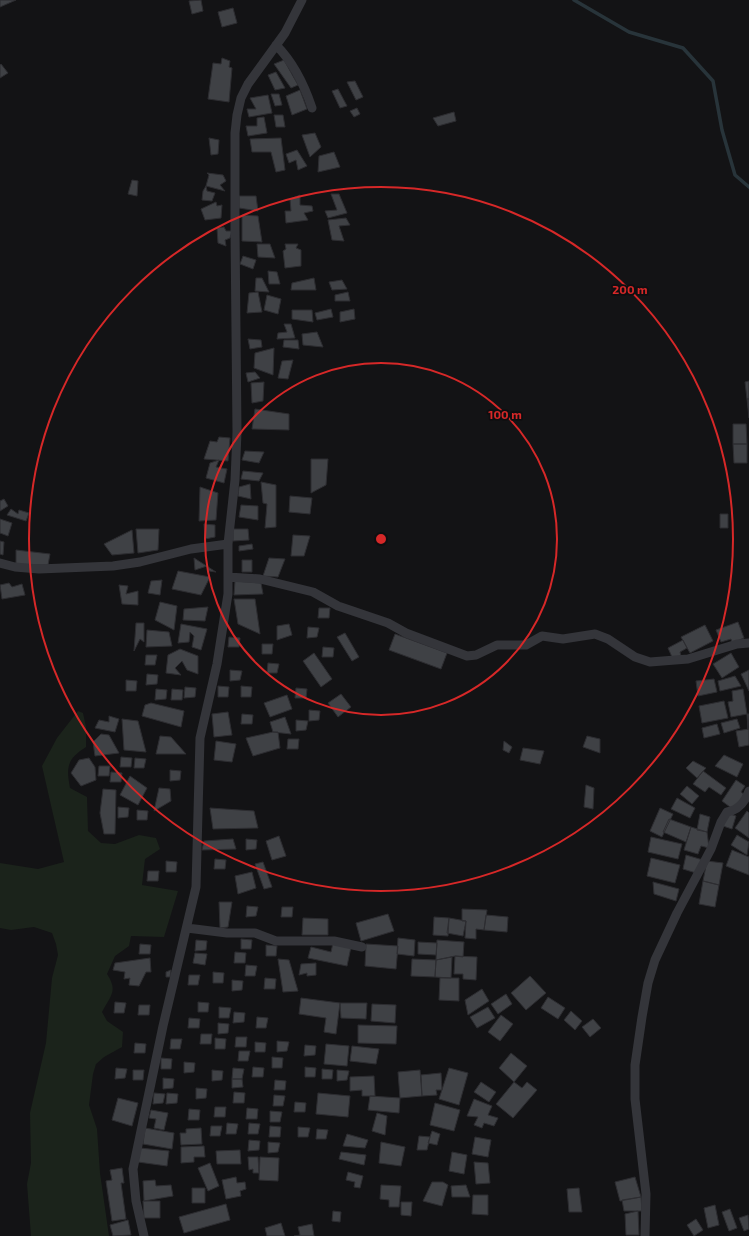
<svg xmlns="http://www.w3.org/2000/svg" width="749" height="1236" viewBox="0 0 749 1236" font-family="'Exo 2',sans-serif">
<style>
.green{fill:#1b231b}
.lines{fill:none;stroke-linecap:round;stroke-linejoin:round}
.stream{stroke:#28343a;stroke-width:3.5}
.building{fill:#3f4145;stroke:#2d2d31}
.street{stroke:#34353a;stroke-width:9}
.ring{fill:none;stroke:#d62828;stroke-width:2}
.centre{fill:#d62828;stroke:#0e0e10;stroke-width:2}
.ring-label{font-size:12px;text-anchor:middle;font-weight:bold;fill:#d62828;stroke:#0e0e10;stroke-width:3.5;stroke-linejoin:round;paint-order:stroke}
</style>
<rect width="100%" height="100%" fill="#131315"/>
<path class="green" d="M78,711L83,713L86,727V747C67,759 66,767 70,788L87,797L88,831L101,843L115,844L139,835L156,838L160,849L145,859L142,885L178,891L164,937L131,936L129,946L115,956L107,974C118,991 111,995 102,1012L107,1021L123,1032L122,1047L104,1057L96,1064L93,1074L89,1105L97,1129L100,1173L109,1236H31L27,1184L31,1163L30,1113L46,1043L52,978L58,955L56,944L52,933L34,927L11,930L0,928V863L38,869L64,862L42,766L57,738Z"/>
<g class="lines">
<path class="stream" d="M574,0L629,32L683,48L713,81L722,130L735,175L749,187"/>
</g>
<path class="building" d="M0,0H16L0,7Z
M201,0L203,11L192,14L189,1Z
M233,8L237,23L222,27L218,12Z
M222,58L230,61L229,67L232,68L229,102L208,99L213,63L221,64Z
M284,60L298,85L291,88L274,64Z
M1,64L8,73L0,78V65Z
M276,72L285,88L275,90L268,75Z
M355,81L363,97L356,100L347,82Z
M338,89L347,106L340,108L332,91Z
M300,90L307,109L292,115L286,96Z
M271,94H279L282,105L275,106Z
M268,95L272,113L249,117L247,109H256L250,98Z
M357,108L360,114L354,117L350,111Z
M454,112L456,121L438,126L433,118Z
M274,115H283L285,127H276Z
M264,117L267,133L248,136L246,126H257V118Z
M315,133L321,147L310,157L302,135Z
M209,138L219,140L218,154L211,155Z
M281,138L285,170L276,172L271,152H252L250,139Z
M297,150L307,166L298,170L296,160L289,163L286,154Z
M334,152L340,167L318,172L319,156Z
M207,173L223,175L226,181L220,185L225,191L206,186L209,175Z
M132,180L138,181L137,196L128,194Z
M206,186L207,191L215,193L212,201L202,200L203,191Z
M331,194H339L347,213L328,218L325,211L337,210Z
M300,195V205L312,206L313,211L304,213L308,220L286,223L285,211H291L290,199Z
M239,196H256L258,211L239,208Z
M216,202L217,206L222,205L221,218L205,220L201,209Z
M242,215L258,216L262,242L242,241Z
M346,218L350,225L339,226L344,241L332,240L328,220Z
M224,227L226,231H232L230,238L225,240L226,246L218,243L217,228Z
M257,244H270L275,258L258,257Z
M285,244H298L296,248L301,250V266L285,268L283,251L286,249Z
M243,256L256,260L253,269L240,264Z
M268,271L277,272L280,284H269Z
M256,278H262L269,292L255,291Z
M314,278L316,290H291L292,283Z
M342,280L347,289L332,290L329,282Z
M258,292L262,312L247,313L249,293Z
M348,292L350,301H335V295Z
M267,295L281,299L278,314L264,310Z
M331,309L333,317L317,320L315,313Z
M354,309L355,319L340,322V312Z
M292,310H312L313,322L292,319Z
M284,324H291L295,338L277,339L278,333L287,332Z
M317,332L323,347L303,345L302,334Z
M248,339L261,340L262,347L250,349Z
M284,340H298L299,349L283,347Z
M274,348L273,375L254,368L255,353Z
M293,360L288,379L278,378L282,361Z
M255,372L260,378L248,382L246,373Z
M749,381V399H747L745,382Z
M264,382L263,401L252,403L251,383Z
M747,399H749V418Z
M255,409L289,414V430L252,429Z
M733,424H746L747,444H733Z
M219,437L230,438L228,461L204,459L210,441L217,442Z
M733,444H747V463H734Z
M245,451L264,452L259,463L242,460Z
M311,459H328L326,485L311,493Z
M219,460L216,467L227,469L224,483L206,478L210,463Z
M243,471L263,473L259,481L241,479Z
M261,482L276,485V527L265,528L267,504L263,503Z
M250,484L251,499L238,496L239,487Z
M200,487L218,493L216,520L199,521Z
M290,496L312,498L310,514L289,512Z
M4,499L8,506L0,511V501Z
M241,505L258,506V520L239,517Z
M11,509L18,514L19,510L29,513L26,521L7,515Z
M720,514H728V528H720Z
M0,519L12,523L8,536L0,533Z
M204,524L215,525V537L205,539Z
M136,529H159L158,550L138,553Z
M233,529H248L249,540L233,541Z
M132,530L134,553L112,555L104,544Z
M293,535L310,536L304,556H291Z
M0,541L4,542L3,555L0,554Z
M252,544L253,549L239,551V546Z
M16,550L50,554L48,565H16Z
M194,558L216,572L209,571L207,566L195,570Z
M269,558L285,559L278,577L263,576Z
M242,560H252V572H242Z
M178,571L210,577L201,595L172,589Z
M162,580L160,595L148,593L151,581Z
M235,581L261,583L263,594L234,595Z
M9,583L12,587L22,584L25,595L2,599L0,585Z
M119,585L128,586L126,594L138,591V605L122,604Z
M234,599H255L260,634L238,624Z
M160,602L177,606L174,630L155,620Z
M208,607L205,621L183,620L184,609Z
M319,608H330L329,618H318Z
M738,622L744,638L732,643L731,639L721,642L716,630Z
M136,623H144V642L140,639L134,651Z
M181,624L207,629L201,650L192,647L194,636L190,632L189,642L178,643Z
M289,624L292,635L277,640V626Z
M705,625L713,641L690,653L681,637Z
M308,627L319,628L317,637L307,638Z
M147,630L169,632L172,646L146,647Z
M345,633L359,657L352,661L337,637Z
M395,634L447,653L441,669L389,650Z
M229,637L240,638L239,647H228Z
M683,640L687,648L680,652L681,656L672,657L668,648Z
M262,644H273L272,654H262Z
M323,647L334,648L333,657H322Z
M180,649L198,656V674L187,670L182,661L175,668L181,675L166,673L168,655Z
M314,653L332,679L321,687L303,661Z
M731,653L739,667L722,678L713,664Z
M146,655H157L155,665H145Z
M268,663L279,664L277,673H267Z
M230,670L242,671L240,680L230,681Z
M749,670V691L741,674Z
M147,674L158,675L157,684L146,685Z
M735,676L741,686L720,691L718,681Z
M714,679L717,692L698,696L696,681Z
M126,680L137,681L136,691H126Z
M218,686L229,687L228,697H218Z
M241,686L252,687L251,697H241Z
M185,687L196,688L195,697L184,698Z
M296,688L307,689L306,698H295Z
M156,689L167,690L166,699L155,700Z
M172,689L183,690L182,700H171Z
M743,689L747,714L731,717L728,702L733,701L732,691Z
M341,694L351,707L338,717L328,703Z
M287,695L292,709L270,717L264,703Z
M724,701L728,718L702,723L699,706Z
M151,703L184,711L181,727L142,716L145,705Z
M309,710L320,711L319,720L309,721Z
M228,712L232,735L214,737L212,714Z
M242,714L253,715L252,724H241Z
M747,714H749L748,730Z
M109,716L119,719L115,732L95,728L99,720L109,722Z
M285,717L291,734L273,732L270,722Z
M122,719L138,721L146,752L124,750Z
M737,719L740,728L724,733L721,723Z
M296,720L308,721L306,730L296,731Z
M717,724L720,734L704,738L702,728Z
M749,729V745L739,747L736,731Z
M273,732H278L280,748L253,756L246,738Z
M101,734L109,735L119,753L95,756L93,742Z
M160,736L171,737L186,754H156Z
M587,736L600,739V753L583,747Z
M288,739H299L298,749H287Z
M216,741L236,744L232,762L214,760Z
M504,741L512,747L509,753L503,750Z
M523,748L544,751L540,764L520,760Z
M724,755L743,764L737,777L715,766Z
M121,757L132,758L131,767H120Z
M89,758L95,767L96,780L81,786L71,773L79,760Z
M135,758L146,759L144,768H134Z
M693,761L706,768L697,778L686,768Z
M99,766H110L109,776H98Z
M170,770L181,771L180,780L170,781Z
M703,771L726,788L721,795L709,787L705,792L693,784Z
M111,772L122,773L121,782H110Z
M130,776L147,788L138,805L120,795Z
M736,780L745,786L741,792L745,795L734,810L722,801Z
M586,785L594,788L593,809L584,807Z
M687,786L699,796L692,804L680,794Z
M159,788L170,789L171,801L154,811Z
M103,789L116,790L115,834H104L100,813Z
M677,798L695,808L690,818L671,809Z
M118,807L129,808L128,817L118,818Z
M210,808L254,811L258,828L213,829Z
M660,808L673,814L662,837L650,831Z
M137,810L148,811L147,820H137Z
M747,811L749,813V838L735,828Z
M727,813L736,816L732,829L723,826Z
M700,814L710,817L707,832L697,830Z
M669,819L691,827L686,842L663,832Z
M691,827L707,832L709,848L701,846L698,854L684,850Z
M737,835L749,842L747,855L731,845Z
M279,836L286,856L272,860L266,841Z
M651,837L682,844L678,859L648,852Z
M233,839L236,849L202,850L204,841Z
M246,839L257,840L256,849L246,850Z
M732,850L749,857V875L726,866Z
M686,855L703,860L696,873L683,869Z
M651,858L680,865L675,883L647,876Z
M215,859L226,860L225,869H214Z
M166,861L177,862L176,872H166Z
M707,861L723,863L719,885L703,881Z
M263,862L272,887L264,889L255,864Z
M148,871H159L158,881H147Z
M252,872L256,888L238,894L235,876Z
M703,881L719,885L715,907L699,904Z
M653,882L679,889L676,901L654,894Z
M219,902H232L228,927L220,928Z
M247,906L258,907L256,916L246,917Z
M282,907H293L292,917H281Z
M462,909L487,910L484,930L476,929V939L465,938L466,921H462Z
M388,914L394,931L361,941L356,923Z
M486,915L508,917L507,932L484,930Z
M434,917L449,918L448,936L433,935Z
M303,918L328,919V935H302Z
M449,918L466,921L463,936L447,933Z
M398,938L415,940L414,956L397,954Z
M241,939L252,940L251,949H241Z
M196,940L207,941L206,950L195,951Z
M437,940L464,942L463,957L455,956L436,960Z
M418,942L437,943L436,955L418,954Z
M333,943L351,947L347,966L308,958L311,947L331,952Z
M140,944L151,945L150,954H139Z
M366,944L398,946L396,969L365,966Z
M266,945L277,946L276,956H266Z
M235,952L246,953L245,963H234Z
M195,953L207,954L205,965L193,963Z
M455,956L477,957L476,980L463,979V974H454Z
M452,957L451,978L435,977L436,960Z
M150,958L151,972H146L139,986L129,985L130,978L124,979L125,972L113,970L115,963Z
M278,959L289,960L298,991L283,992Z
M412,959L436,960L435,977L411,976Z
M316,963V975L307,976V973L299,975L301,964Z
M246,965L257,966L255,976H245Z
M171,970L170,977H166V972Z
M213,972L224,973L223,983H213Z
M189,975H200L198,985H188Z
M530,976L546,993L526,1010L511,993Z
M265,978L276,979L275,989H264Z
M440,978H459V1001L439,1000Z
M232,980L243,981L242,990L232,991Z
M482,989L489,1001L468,1015L465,1000Z
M506,994L512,1004L498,1014L491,1004Z
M548,997L565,1008L558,1019L541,1008Z
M301,998L340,1003L336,1034L324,1032L326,1018L299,1014Z
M115,1002L126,1003L124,1013H114Z
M198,1002L209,1003L208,1012H198Z
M340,1003H367L366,1019L341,1018Z
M372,1004L396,1005L395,1023L371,1021Z
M139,1005H150L149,1015H138Z
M219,1007L231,1008L229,1018H219Z
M488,1007L495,1018L477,1028L470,1017Z
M571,1011L582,1021L575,1030L564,1020Z
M234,1012L245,1013L244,1022L233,1023Z
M501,1015L513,1024L500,1041L488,1032Z
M257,1017L268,1018L266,1028H256Z
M189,1018L200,1019L199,1028H188Z
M593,1019L601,1028L590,1037L582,1027Z
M218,1023L229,1024L228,1033L218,1034Z
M358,1025L397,1026L396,1044L358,1043Z
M201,1034H212L211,1044H200Z
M236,1037H247L246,1047H235Z
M215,1038L226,1039L225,1049H215Z
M171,1039H182L180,1049H170Z
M277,1041L289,1042L287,1051L277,1052Z
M255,1042L266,1043L265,1052H255Z
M135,1043L146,1044L145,1053H134Z
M326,1044L349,1046L347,1066L324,1064Z
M305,1045L316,1046L315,1055L304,1056Z
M352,1046L379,1049L376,1064L350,1061Z
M239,1051H250L248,1061H238Z
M511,1053L527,1066L514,1082L499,1068Z
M272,1057L283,1058L282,1068H272Z
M161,1058L172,1059L171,1069H161Z
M184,1062L195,1063L194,1072L184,1073Z
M253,1067L264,1068L263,1077H252Z
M305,1067L316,1068L315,1077H305Z
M116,1068L127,1069L125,1078L115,1079Z
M233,1068L244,1069L242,1079H232Z
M449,1068L468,1073L459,1105L439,1099Z
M322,1069L333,1070L332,1079H322Z
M133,1070H144L143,1080H133Z
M212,1070L223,1071L222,1080L212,1081Z
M337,1070L349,1071L347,1080L337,1081Z
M420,1070L422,1096L400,1098L398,1072Z
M441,1073L442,1090H436L437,1095L422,1096L421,1075Z
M374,1076L375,1096H362V1090L350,1091V1077Z
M163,1078L174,1079L173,1088L163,1089Z
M232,1079H242L243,1087L232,1088Z
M275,1080L286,1081L285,1090H274Z
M481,1082L496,1092L489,1102L474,1092Z
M514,1082L522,1088L527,1082L537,1090L513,1118L496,1104Z
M196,1088L207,1089L206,1098L196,1099Z
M234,1092L245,1093L244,1103H233Z
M154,1093L165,1094L163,1103L153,1104Z
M167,1093L178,1094L177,1103L166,1104Z
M318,1093L350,1096L348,1117L316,1114Z
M274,1095L285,1096L283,1106H273Z
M370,1096L400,1098L399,1113L368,1110Z
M118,1098L138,1103L132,1126L112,1120Z
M474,1099L492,1106L488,1115L498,1118L494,1126L484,1123L482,1128L474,1125L478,1117L467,1116Z
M295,1102L306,1103L305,1112H294Z
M435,1103L460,1110L454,1131L430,1125Z
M215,1107H226L225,1117H214Z
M247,1108L258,1109L257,1119H246Z
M189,1109L200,1110L199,1120H188Z
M151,1110L168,1113L164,1130L154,1128L156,1119L149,1118Z
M270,1111L282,1112L280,1122H270Z
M377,1113L387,1116L385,1135L372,1131Z
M227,1123L238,1124L236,1134H226Z
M249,1123L260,1124L258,1134H248Z
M211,1126H222L220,1136H210Z
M270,1126L281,1127L280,1137H269Z
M298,1127L310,1128L308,1137H298Z
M145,1128L174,1133L172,1149L143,1144Z
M201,1128L202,1144L181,1145L180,1133H186V1129Z
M317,1129L328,1130L326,1139H316Z
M432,1131L440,1134L437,1145L428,1143Z
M347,1134L368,1140L365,1148L343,1146Z
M419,1136L430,1137L427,1150H417Z
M475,1137L491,1140L488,1157L472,1154Z
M249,1140L260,1141L259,1150L248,1151Z
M268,1142L280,1143L278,1152L268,1153Z
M381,1142L405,1147L401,1166L379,1163Z
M204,1146L205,1157H194V1162L181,1163V1147Z
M140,1148L169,1151L167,1166L138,1162Z
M240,1150L241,1164H217L216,1151Z
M341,1152L366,1155L364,1165L339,1159Z
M452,1152L467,1155L464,1174L449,1171Z
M248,1157H258L259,1173H253V1169L249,1170Z
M260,1157L279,1158L278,1181L259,1180Z
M474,1162L488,1163L490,1183L476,1184Z
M210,1163L219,1186L208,1191L198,1168Z
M122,1168L124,1183H121L126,1219L112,1221L106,1181L112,1180L110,1170Z
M348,1172L363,1176L360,1188L354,1187L355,1182L346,1180Z
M236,1177L237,1183L245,1182L246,1189L240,1191L241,1196L226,1199L222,1180Z
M635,1177L641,1197L620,1201L615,1182Z
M155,1180L156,1186L171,1185L173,1196L144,1201L143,1181Z
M432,1182H443L448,1185L442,1206L423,1201Z
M381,1185L401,1186L399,1207H389V1200L380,1199Z
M466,1185L470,1197H452L451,1186Z
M192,1188H205V1203H192Z
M579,1188L582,1212H569L567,1189Z
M473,1195H488V1215L472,1214Z
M641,1197L642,1211H624L622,1200Z
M143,1201H160V1218H144Z
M401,1202H412L411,1216L401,1215Z
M226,1204L230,1220L184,1233L179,1217Z
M715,1205L719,1225L708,1228L704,1208Z
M730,1209L737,1228L729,1231L722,1212Z
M333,1211L341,1212L340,1222L332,1221Z
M638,1211L639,1235H626L625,1214Z
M748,1215L749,1229L744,1231L739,1218Z
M696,1219L703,1230L694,1236L687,1225Z
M128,1220L131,1235L113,1236L110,1225Z
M281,1223L285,1236H267L265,1228Z
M312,1224L314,1236H294L300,1235L298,1227Z"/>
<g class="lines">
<path class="street" d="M276,45C294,63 304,84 312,108
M0,563L15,567L39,569L113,566L140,562L191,549L228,544
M228,577L260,579L313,592L338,606L388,623L406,633L467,656L476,655L497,645H526L542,636L563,639L595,634L608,639L635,657L650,662L688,659L737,644L749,643
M187,928L227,933H255L276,941H334L362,947
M144,1236L136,1201L133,1169L163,1026L196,887L200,738L217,664L228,594V544L235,480L237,432L235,231V133L237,115L241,98L248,84L285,33L302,0
M645,1236L646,1194L635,1099V1065L642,1017L648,983L655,960L677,913L711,849L721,822L727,812C739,810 745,802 749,791"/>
</g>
<g class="ring">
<circle cx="381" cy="539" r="176"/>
<circle cx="381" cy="539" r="352"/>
</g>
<circle cx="381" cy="539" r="6" class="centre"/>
<g class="ring-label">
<text x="630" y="294">200 m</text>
<text x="505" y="419">100 m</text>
</g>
</svg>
